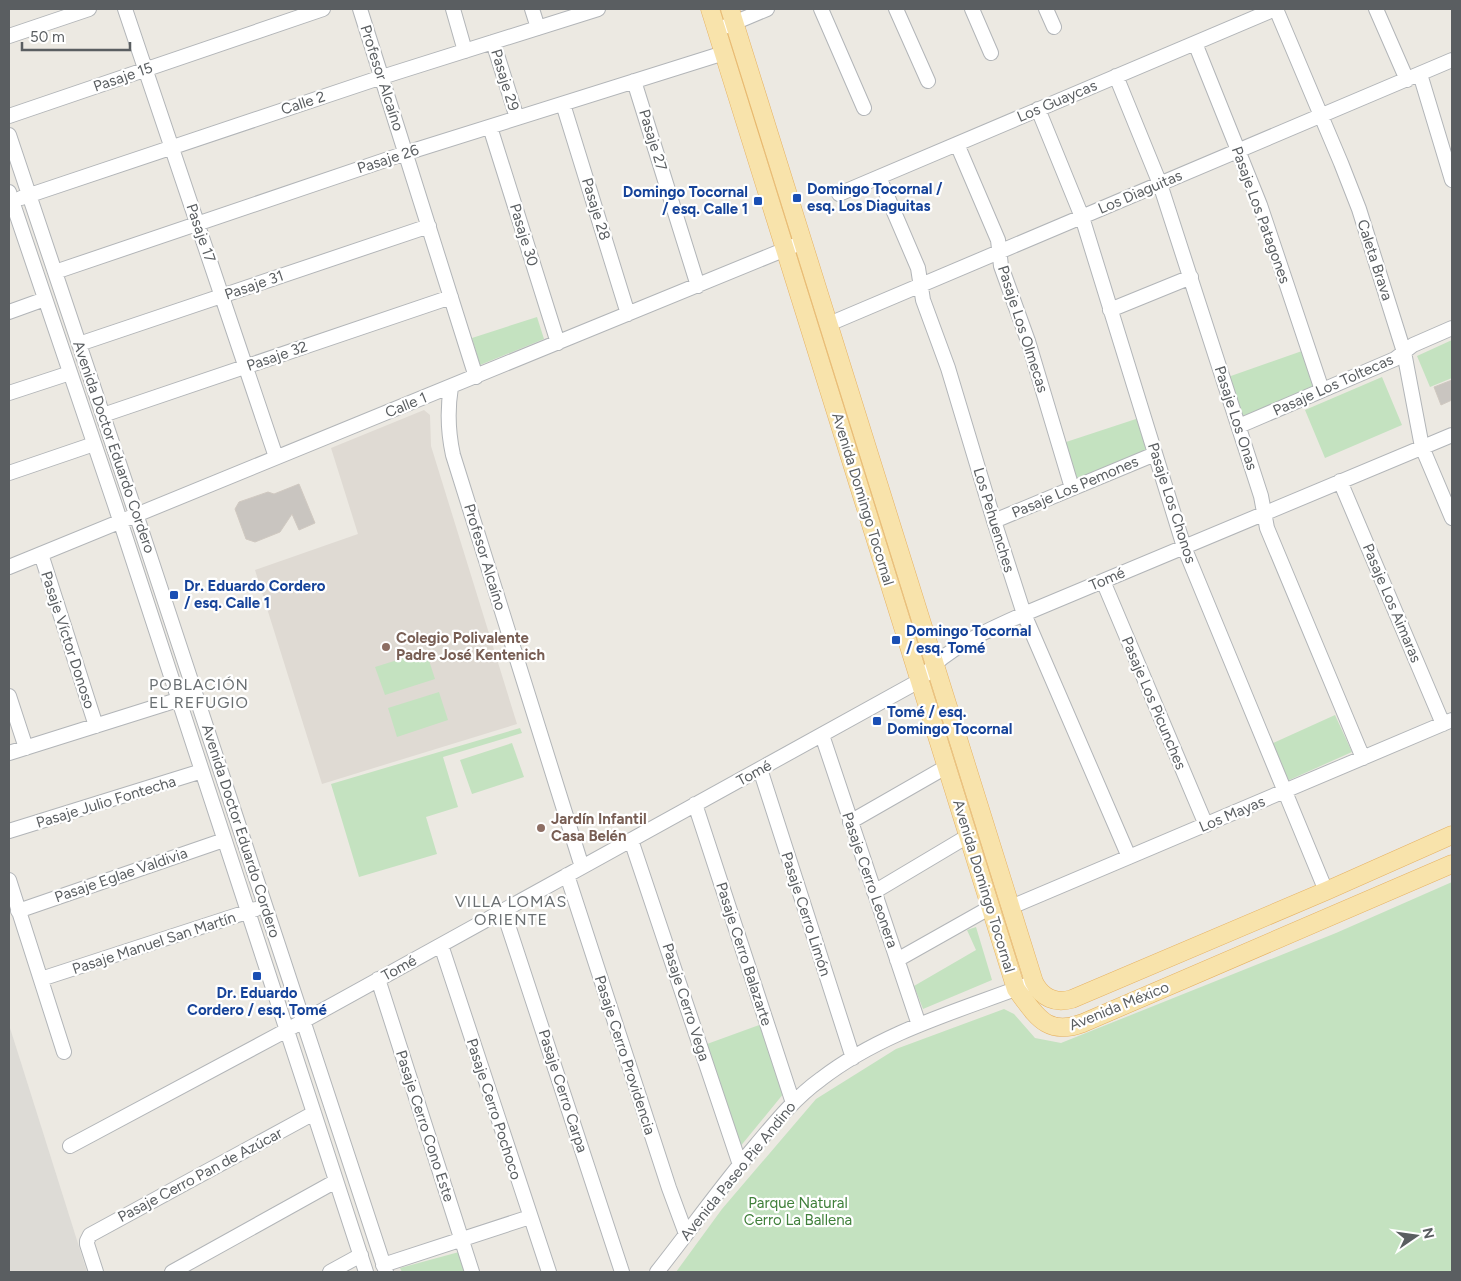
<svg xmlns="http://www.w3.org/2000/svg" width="1461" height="1281" viewBox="0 0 1461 1281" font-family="Figtree,sans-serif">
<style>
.industrial{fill:#dddbd6}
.education{fill:#dfdad3}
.green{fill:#c4e2c0}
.building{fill:#c9c5c0;stroke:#d0c9c1}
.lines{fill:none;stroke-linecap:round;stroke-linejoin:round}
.minor-casing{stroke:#b2b5b8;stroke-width:16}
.major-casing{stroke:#e6b161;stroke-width:19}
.minor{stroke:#fff;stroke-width:14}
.major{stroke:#f8e3ab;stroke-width:18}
.transit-dot{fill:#1a4fb4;stroke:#fff;stroke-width:2}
.education-dot{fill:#8d6e63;stroke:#fff;stroke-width:2}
.labels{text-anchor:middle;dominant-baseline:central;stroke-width:4.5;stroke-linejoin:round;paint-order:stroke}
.street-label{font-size:15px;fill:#5a5e61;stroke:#fff}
.transit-label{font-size:15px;font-weight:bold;fill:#164399;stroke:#fff;text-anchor:start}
.education-label{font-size:15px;font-weight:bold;fill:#785e54;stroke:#fff;text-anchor:start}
.park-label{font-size:15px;fill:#40803b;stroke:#fff}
.neighbourhood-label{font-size:16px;letter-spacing:1px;fill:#6b7073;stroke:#fff}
</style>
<rect width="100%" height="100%" fill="#ece9e2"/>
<path class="industrial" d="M9,1025L17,1050L87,1272H9Z"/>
<path class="education" d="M424,410L430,415L431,446L517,724L322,784L255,570L358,534L331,448Z"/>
<path class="green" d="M537,317L544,339L480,365L472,338Z
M1452,340V378L1430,387L1417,356Z
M1302,351L1314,387L1241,419L1228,377Z
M1382,377L1402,425L1325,458L1305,410Z
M1139,418L1149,451L1074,480L1063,443Z
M426,651L435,679L385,695L375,667Z
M439,692L448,720L397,737L388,708Z
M1335,715L1352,752L1287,781L1271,744Z
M520,728L522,733L443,757L458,807L426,817L437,854L359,877L331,784Z
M512,743L524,777L472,794L460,760Z
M1452,882V1272H676L722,1209L816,1099L896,1049L1004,1009L1014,1014L1035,1038L1061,1043L1336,933Z
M976,927L992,980L923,1009L914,986L976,950L967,930Z
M765,1023L784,1093L739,1148L707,1044Z
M459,1252L465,1272H402L400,1268Z"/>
<path class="building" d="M1452,380V400L1441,405L1434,387Z
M299,484L315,523L299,530L292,514L280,532L255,542L246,539L235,509L239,502L268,492L274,494Z"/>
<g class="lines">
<g class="minor-casing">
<path id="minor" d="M125,9L276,457
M360,9L476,377
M453,9L465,51
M532,9L538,28
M821,9L864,108
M896,9L928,81
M972,9L991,53
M1046,9L1054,27
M1276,9L1341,163L1359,209L1404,352L1422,447L1452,518
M1376,9L1407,80
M717,30L767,9
M9,36L89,9
M493,42L517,118
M1195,43L1260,205L1322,390
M1420,74L1452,180
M1116,76L1160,184L1261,496L1267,528L1363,758
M634,81L698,286
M563,104L628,314
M1038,109L1082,217L1184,547L1326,891
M9,116L323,9
M490,127L558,343
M9,135L136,514L386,1272
M957,144L998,240L1001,266L1028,341L1072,488
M879,177L918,268L923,300L948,368L994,521L1024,614L1129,857
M9,192L115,505L366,1272
M839,194L1275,9
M21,198L382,77L598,9
M55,272L406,153L724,53
M1110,310L1191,277
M9,312L45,299
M829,324L1452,60
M79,344L429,226
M451,387C447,411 448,432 453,455L582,867
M9,393L70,373
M103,415L451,297
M1239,426L1395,359L1413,345L1452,328
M9,473L94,444
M1340,481L1443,724
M994,521L1155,454
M41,554L96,726
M9,567L803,242
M1103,581L1206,825
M9,696L26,748
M822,735L919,1025
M9,753L187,697
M760,769L853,1058
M695,804L793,1103
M850,822L946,767
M9,831L202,771
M631,840L740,1165
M567,875L669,1188L686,1234
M9,880L64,1052
M874,892L968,836
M1011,907L1452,720
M503,910L622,1272
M18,911L224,840
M441,945L549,1272
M897,960L991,907
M41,979L256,909
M378,979L472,1272
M70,1146L287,1030L919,681C925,675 930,669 935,664C958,643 997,626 1024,614L1452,435
M383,1265L530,1217
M96,1272L87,1244V1241L90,1235L314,1113
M172,1272L336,1181
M330,1272L361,1255
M657,1272C691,1229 722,1185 757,1144C777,1120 796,1097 821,1079C883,1031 962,1010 1034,982"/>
</g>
<g class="major-casing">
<path id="major" d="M710,9L1016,989C1036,1015 1046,1037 1083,1023L1452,864
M730,9L1034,982C1042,998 1055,1004 1072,999L1326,891L1452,835"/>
</g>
<use href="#minor" class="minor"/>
<use href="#major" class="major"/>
</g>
<g class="transit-dot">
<rect x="792" y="193" width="10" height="10" rx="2.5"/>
<rect x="753" y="196" width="10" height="10" rx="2.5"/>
<rect x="169" y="590" width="10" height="10" rx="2.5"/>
<rect x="891" y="635" width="10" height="10" rx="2.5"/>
<rect x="872" y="716" width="10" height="10" rx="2.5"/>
<rect x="252" y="971" width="10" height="10" rx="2.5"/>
</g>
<g class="education-dot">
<circle cx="386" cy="647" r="5"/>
<circle cx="541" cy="828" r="5"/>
</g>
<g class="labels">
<g class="street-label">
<text transform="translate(123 77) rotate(-19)">Pasaje 15</text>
<text transform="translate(382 78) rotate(72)">Profesor Alcaíno</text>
<text transform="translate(505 80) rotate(73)">Pasaje 29</text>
<text transform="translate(1057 101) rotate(-23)">Los Guaycas</text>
<text transform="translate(303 103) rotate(-18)">Calle 2</text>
<text transform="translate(653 140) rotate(73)">Pasaje 27</text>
<text transform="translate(388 159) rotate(-18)">Pasaje 26</text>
<text transform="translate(1140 192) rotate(-23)">Los Diaguitas</text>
<text transform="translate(596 209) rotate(73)">Pasaje 28</text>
<text transform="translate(1261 215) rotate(70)">Pasaje Los Patagones</text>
<text transform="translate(201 233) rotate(71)">Pasaje 17</text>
<text transform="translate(524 235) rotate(73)">Pasaje 30</text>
<text transform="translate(1375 260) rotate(72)">Caleta Brava</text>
<text transform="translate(254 285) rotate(-19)">Pasaje 31</text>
<text transform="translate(1023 329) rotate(72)">Pasaje Los Olmecas</text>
<text transform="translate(277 356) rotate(-19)">Pasaje 32</text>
<text transform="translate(1333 385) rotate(-24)">Pasaje Los Toltecas</text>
<text transform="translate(406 405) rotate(-22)">Calle 1</text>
<text transform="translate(1236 418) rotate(72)">Pasaje Los Onas</text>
<text transform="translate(114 447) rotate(71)">Avenida Doctor Eduardo Cordero</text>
<text transform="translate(1075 487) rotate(-23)">Pasaje Los Pemones</text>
<text transform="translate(863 499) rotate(73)">Avenida Domingo Tocornal</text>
<text transform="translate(1172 503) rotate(72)">Pasaje Los Chonos</text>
<text transform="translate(994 520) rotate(73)">Los Pehuenches</text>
<text transform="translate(485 557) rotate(73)">Profesor Alcaíno</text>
<text transform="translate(1107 579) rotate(-23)">Tomé</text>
<text transform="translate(1392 603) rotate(67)">Pasaje Los Aimaras</text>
<text transform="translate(68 640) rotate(72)">Pasaje Víctor Donoso</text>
<text transform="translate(1154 703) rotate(67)">Pasaje Los Picunches</text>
<text transform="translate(754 773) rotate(-29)">Tomé</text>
<text transform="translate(106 802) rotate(-17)">Pasaje Julio Fontecha</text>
<text transform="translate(1232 814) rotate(-23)">Los Mayas</text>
<text transform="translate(241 831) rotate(72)">Avenida Doctor Eduardo Cordero</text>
<text transform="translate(121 875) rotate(-19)">Pasaje Eglae Valdivia</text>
<text transform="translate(870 880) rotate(71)">Pasaje Cerro Leonera</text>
<text transform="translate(984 886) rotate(73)">Avenida Domingo Tocornal</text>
<text transform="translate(806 914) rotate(72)">Pasaje Cerro Limón</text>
<text transform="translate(154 943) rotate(-18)">Pasaje Manuel San Martín</text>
<text transform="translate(744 954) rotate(72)">Pasaje Cerro Balazarte</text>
<text transform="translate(399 968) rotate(-29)">Tomé</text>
<text transform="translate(686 1002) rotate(72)">Pasaje Cerro Vega</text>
<text transform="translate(1119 1006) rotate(-22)">Avenida México</text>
<text transform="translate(625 1055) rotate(72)">Pasaje Cerro Providencia</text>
<text transform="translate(563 1091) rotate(72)">Pasaje Cerro Carpa</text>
<text transform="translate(494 1109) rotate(72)">Pasaje Cerro Pochoco</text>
<text transform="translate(425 1126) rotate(72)">Pasaje Cerro Cono Este</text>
<text transform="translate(738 1171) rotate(-51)">Avenida Paseo Pie Andino</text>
<text transform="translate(200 1175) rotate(-28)">Pasaje Cerro Pan de Azúcar</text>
</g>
<g class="transit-label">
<text x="807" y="189">Domingo Tocornal /<tspan x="807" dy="17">esq. Los Diaguitas</tspan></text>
<text x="748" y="192" text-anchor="end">Domingo Tocornal<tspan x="748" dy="17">/ esq. Calle 1</tspan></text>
<text x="184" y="586">Dr. Eduardo Cordero<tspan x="184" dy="17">/ esq. Calle 1</tspan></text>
<text x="906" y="631">Domingo Tocornal<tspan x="906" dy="17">/ esq. Tomé</tspan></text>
<text x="887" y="712">Tomé / esq.<tspan x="887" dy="17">Domingo Tocornal</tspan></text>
<text x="257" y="993" text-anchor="middle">Dr. Eduardo<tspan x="257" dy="17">Cordero / esq. Tomé</tspan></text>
</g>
<g class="education-label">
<text x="396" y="638">Colegio Polivalente<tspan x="396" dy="17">Padre José Kentenich</tspan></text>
<text x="551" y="819">Jardín Infantil<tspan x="551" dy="17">Casa Belén</tspan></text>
</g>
<g class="park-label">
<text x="798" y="1203">Parque Natural<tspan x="798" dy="17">Cerro La Ballena</tspan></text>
</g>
<g class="neighbourhood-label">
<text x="199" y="684">POBLACIÓN<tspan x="199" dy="18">EL REFUGIO</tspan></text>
<text x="511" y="901">VILLA LOMAS<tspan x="511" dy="18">ORIENTE</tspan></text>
</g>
</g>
<rect width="1461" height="1281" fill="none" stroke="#5a5e61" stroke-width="20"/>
<g transform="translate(1416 1236) rotate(77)" stroke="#ffffff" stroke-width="4" paint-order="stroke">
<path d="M0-4L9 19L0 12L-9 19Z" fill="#5a5e61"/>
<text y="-8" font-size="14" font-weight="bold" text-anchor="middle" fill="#5a5e61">N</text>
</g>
<path d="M22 42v8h108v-8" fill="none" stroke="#5a5e61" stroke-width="2.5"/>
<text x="30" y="42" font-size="15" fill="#5a5e61" stroke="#ffffff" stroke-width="4" paint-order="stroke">50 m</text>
</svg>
